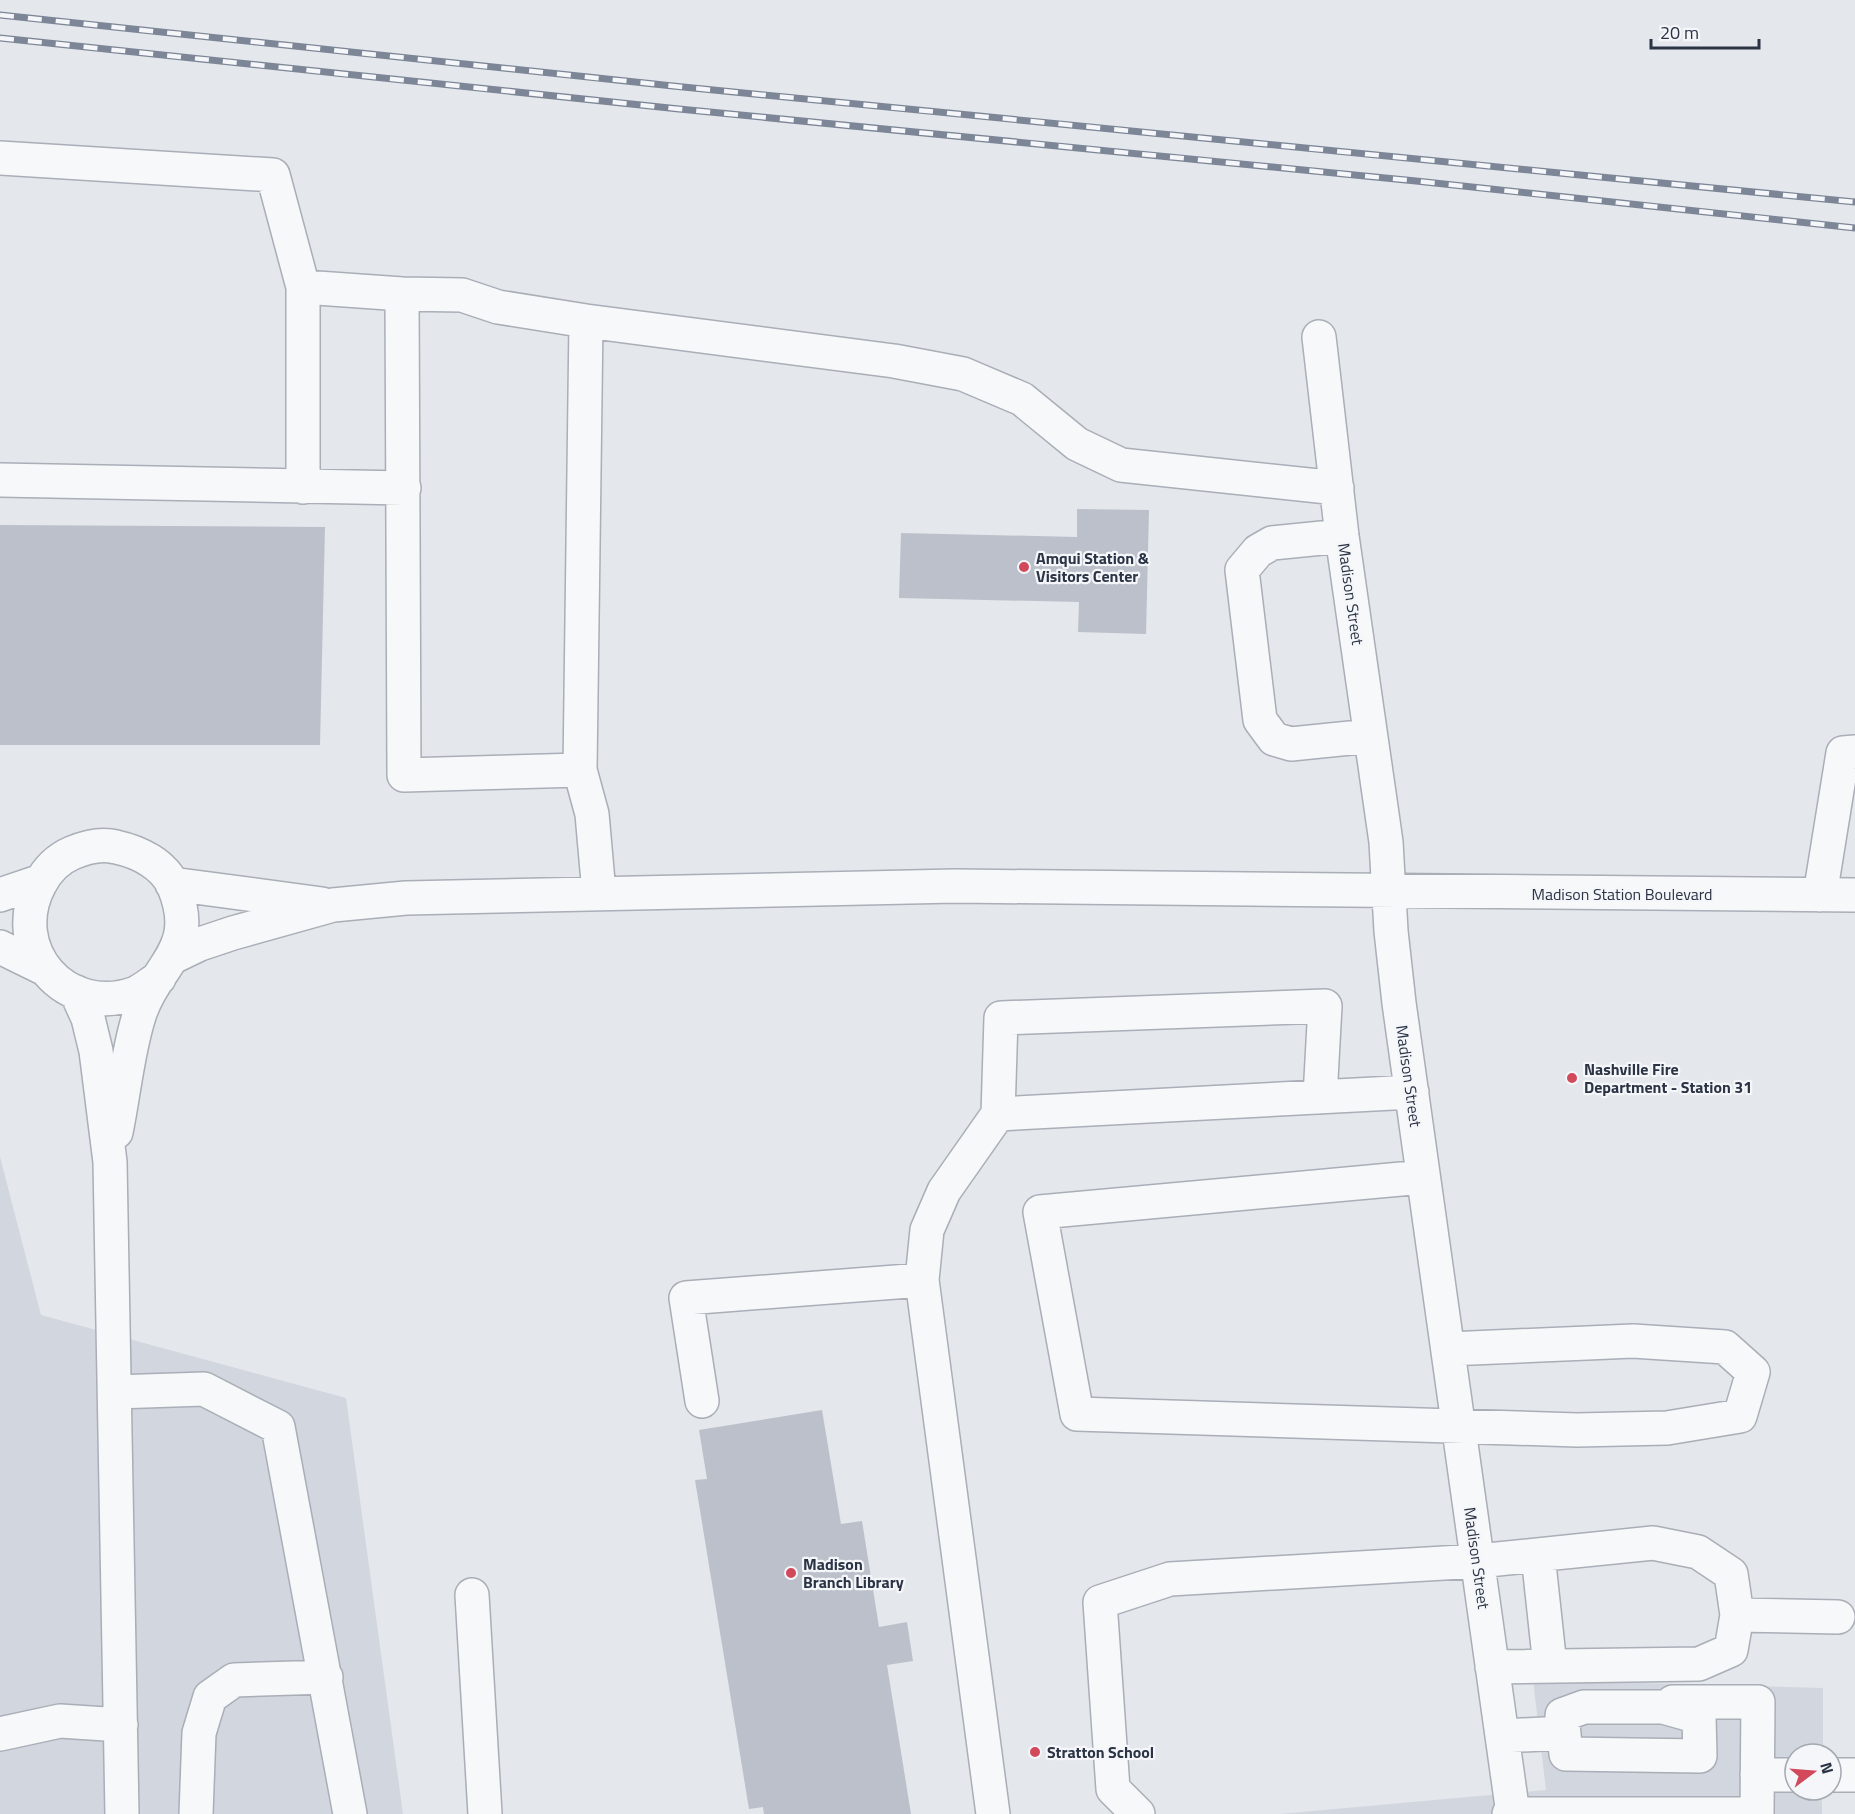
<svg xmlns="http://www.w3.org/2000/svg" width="1855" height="1814" viewBox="0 0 1855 1814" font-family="'Titillium Web',sans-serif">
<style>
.built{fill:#d2d6de}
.building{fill:#bbc0ca}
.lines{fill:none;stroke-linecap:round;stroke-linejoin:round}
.minor-casing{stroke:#a9aeb7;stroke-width:36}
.minor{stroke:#f7f8fa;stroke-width:33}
.rail-casing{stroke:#7d8696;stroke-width:7}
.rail{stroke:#f4f6f9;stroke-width:4.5;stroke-dasharray:14;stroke-linecap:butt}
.poi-dot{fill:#d1495b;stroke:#f4f6f9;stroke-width:2}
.labels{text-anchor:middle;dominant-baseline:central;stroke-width:4.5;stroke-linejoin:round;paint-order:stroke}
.poi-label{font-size:16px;font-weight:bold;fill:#2b3445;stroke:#f4f6f9;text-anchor:start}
.street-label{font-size:16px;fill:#2b3445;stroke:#f4f6f9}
</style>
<rect width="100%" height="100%" fill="#e4e7ec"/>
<path class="built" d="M0,1157L41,1315L346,1398L403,1814H0Z
M1533,1680L1823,1688V1754H1795V1790H1822V1814H1280L1546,1790Z"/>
<path class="building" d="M1077,509L1149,510L1146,634L1078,632L1079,602L899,598L901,533L1077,537Z
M0,525L325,527L320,745H0Z
M822,1410L841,1524L862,1521L879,1627L907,1622L913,1661L887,1665L911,1814H764L763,1807L749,1809L695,1480L707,1479L699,1430Z"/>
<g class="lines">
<g class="minor-casing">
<path id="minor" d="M0,158L273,175L303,287L402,294L404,775L580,770L592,814L599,893
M402,294L462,295L498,307L586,321L580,770
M586,321L894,361L963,374L1022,399L1077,444L1121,465L1337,488
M1319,337L1342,536L1386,842L1391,931L1399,1003L1513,1814
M0,480L404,488
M303,487V287
M1342,536L1272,543L1258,551L1242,570L1260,720L1274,739L1291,744L1370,736
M172,884L322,904
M0,895L41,881
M1820,895L1843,753L1855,752
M0,947L45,969
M173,957L200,944L233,933L333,905L406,898L955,886L1855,895
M76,992L88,1018L96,1051L110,1162L122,1814
M998,1114L1412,1092
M116,1132C124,1094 127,1054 139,1016C155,965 200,950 174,887C164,864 139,852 116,847C101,843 86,847 72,853C58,859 47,870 40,884C5,949 66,1019 136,993C144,989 151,983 159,978
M1423,1177L1040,1212L1077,1414L1577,1430L1667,1428L1740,1416L1753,1372L1725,1347L1633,1341L1448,1349
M115,1392L204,1389L278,1427L350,1814
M702,1401L686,1298L922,1280
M1538,1555L1550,1666
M472,1595L485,1814
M1737,1615L1838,1617
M1673,1702H1758L1757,1813
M1584,1707H1663L1699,1717L1700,1756L1566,1754L1562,1715Z
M0,1734L60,1721L121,1725
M1502,1736L1563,1733
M1757,1775H1795
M1831,1775H1855
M196,1814L199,1733L210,1697L234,1680L326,1677
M993,1814L922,1280L927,1230L944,1191L998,1114L1001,1018L1325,1006L1320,1097
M1138,1814L1113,1789L1100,1602L1170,1579L1478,1561L1653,1543L1698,1552L1731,1574L1737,1615L1731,1650L1699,1664L1492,1667
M1509,1814H1757"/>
</g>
<use href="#minor" class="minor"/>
<g class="rail-casing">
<path id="rail" d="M0,15L673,86L1855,202
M0,38L679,109L1416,181L1855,228"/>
</g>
<use href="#rail" class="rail"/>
</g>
<g class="poi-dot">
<circle cx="1024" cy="567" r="6"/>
<circle cx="1572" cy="1078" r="6"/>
<circle cx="791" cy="1573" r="6"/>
<circle cx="1035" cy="1752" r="6"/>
</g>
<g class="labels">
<g class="poi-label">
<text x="1036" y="558">Amqui Station &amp;<tspan x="1036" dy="18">Visitors Center</tspan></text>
<text x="1584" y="1069">Nashville Fire<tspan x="1584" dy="18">Department - Station 31</tspan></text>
<text x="803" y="1564">Madison<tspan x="803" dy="18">Branch Library</tspan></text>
<text x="1047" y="1752">Stratton School</text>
</g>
<g class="street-label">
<text transform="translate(1351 594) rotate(82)">Madison Street</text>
<text x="1622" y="894">Madison Station Boulevard</text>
<text transform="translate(1409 1076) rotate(82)">Madison Street</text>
<text transform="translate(1477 1558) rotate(82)">Madison Street</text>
</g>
</g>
<g transform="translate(1813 1772) rotate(74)"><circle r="28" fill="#f4f6f9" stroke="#a4a8b1" stroke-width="1.5"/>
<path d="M0-4.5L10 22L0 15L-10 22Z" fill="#d1495b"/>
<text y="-9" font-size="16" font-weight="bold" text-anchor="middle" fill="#2b3445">N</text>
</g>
<path d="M1651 39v9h108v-9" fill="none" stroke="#2b3445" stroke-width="3"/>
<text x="1660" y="39" font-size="18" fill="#2b3445" stroke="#f4f6f9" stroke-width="4.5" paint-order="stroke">20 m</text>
</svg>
